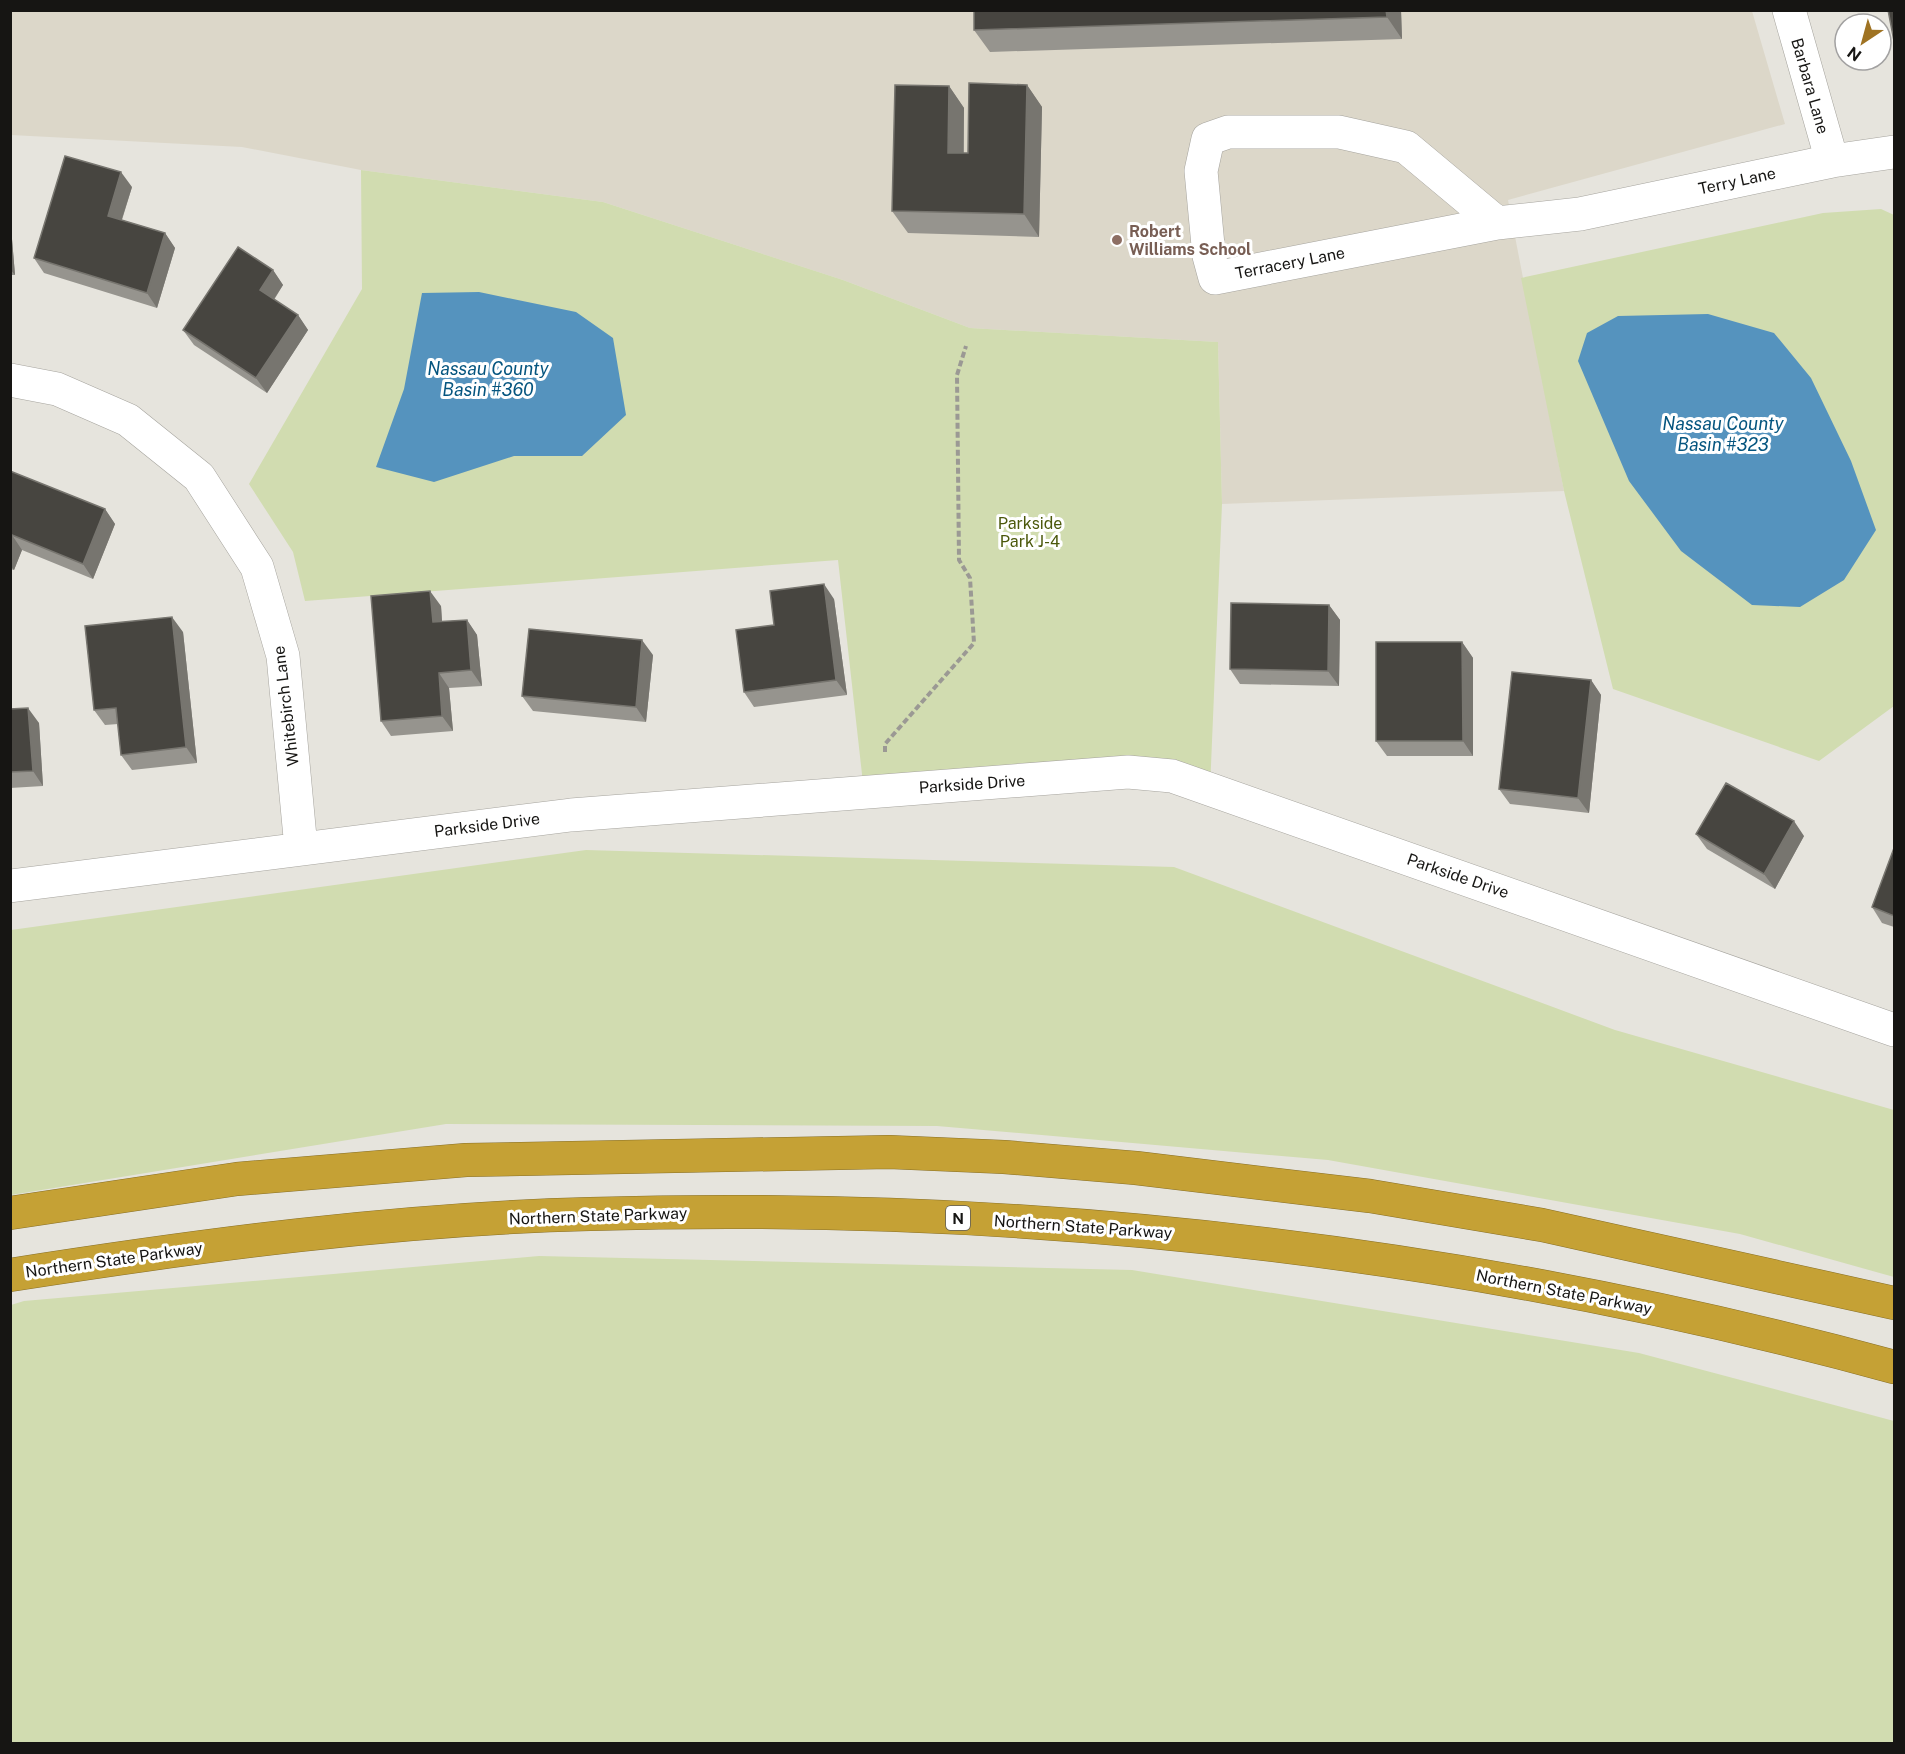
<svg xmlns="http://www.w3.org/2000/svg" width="1905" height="1754" viewBox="0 0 1905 1754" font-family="'Public Sans',sans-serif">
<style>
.built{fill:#dcd7c9}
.green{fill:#d1dcb0}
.water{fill:#5593be}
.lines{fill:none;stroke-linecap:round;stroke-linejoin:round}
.minor-casing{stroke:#a6a49e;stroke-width:34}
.motorway-casing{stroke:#887029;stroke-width:34}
.path{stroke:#9b9994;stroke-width:4;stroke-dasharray:6 3;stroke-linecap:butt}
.minor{stroke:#fff;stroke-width:33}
.motorway{stroke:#c5a135;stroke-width:33}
.wall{fill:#96948e}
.shaded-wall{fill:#77756f}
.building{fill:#474540;stroke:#77756f;stroke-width:1.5}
.education-dot{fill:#8d6e63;stroke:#fff;stroke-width:2}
.labels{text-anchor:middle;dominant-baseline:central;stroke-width:6;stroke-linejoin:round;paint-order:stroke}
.shield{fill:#fff;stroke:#5c5b5a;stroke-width:1.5}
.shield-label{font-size:15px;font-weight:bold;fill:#161513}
.street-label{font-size:16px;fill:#161513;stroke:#fff}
.education-label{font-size:16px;font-weight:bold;fill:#785e54;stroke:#fff;text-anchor:start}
.park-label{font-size:16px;fill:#4b580b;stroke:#fff}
.water-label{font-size:18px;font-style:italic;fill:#05557f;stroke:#fff}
</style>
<rect width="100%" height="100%" fill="#e6e4dd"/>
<path class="built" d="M10,11H1752L1785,124L1508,200L1564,491L1222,504L1218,342L970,328L843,280L603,202L361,170L242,147L11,135Z"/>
<path class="green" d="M361,170L603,202L843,280L970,328L1218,342L1222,504L1210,789L1172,776L864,792L838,560L305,601L293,552L249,484L362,289Z
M1881,209L1894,215V706L1819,761L1613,689L1564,491L1521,278L1823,213Z
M586,850L1174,867L1615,1030L1894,1110V1277L1740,1234L1328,1160L937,1126L446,1124L11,1195V930Z
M539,1256L1132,1270L1639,1353L1894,1421V1743H11V1305L24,1301Z"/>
<path class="water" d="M479,292L576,312L613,338L626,415L582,456H514L434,482L376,467L404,389L422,293Z
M1708,314L1774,333L1811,378L1851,461L1876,530L1844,580L1800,607L1752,605L1681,551L1629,481L1578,361L1587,333L1618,316Z"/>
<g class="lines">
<g class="minor-casing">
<path id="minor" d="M1789,10L1832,161
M1497,223L1406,147L1339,132H1228L1208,139L1201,171L1209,256L1215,278L1497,223L1580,214L1832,161L1894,152
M10,380L57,389L128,420L199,477L257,567L283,656L301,848
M10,886L571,815L1128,772L1172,776L1894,1030"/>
</g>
<g class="motorway-casing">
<path id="motorway" d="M10,1213L237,1179L466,1160L889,1152L1004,1157L1136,1168L1370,1196L1542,1225L1894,1303
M10,1275C202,1245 396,1219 590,1214C1031,1201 1469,1251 1894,1367"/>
</g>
<path class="path" d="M885,752V744L974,643L970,578L959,560L957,375L966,346"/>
<use href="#minor" class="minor"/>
<use href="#motorway" class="motorway"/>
</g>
<path class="wall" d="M974,10H1401L1402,39L990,52L974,30Z
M1027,85L1042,107L1039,237L908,233L892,211L949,86L964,108V153H968Z
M132,187L122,220L165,233L175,248L157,308L44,273L34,258Z
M10,215L15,275H10Z
M273,270L283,285L274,300L298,315L308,330L267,393L194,345L183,330Z
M10,471L105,509L115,524L93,579L22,550L14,570L10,569Z
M834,599L847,695L754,707L744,692L774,625Z
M1329,605L1340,620L1339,686L1240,684L1230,669Z
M441,606L442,622L467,620L477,635L482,686L449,688L453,731L391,736L381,721Z
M183,632L197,763L132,770L121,755L118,724L105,725L94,710Z
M1462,642L1473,658V756H1387L1376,741Z
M653,655L646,722L533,711L522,696Z
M1591,680L1601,695L1589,813L1510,804L1499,789Z
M10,709L39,723L43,786L10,788Z
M1696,834L1804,836L1775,889L1707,849Z
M1894,848V927L1882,923L1872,907Z"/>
<path class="shaded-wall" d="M1386,10H1401L1402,39L1387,17Z
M1027,85L1042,107L1039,237L1024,214Z
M949,86L964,108L963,175L948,153Z
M121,172L132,187L118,231L108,216Z
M10,215L15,275L10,269Z
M165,233L175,248L157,308L147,293Z
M273,270L283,285L270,305L260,290Z
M298,315L308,330L267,393L256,378Z
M105,509L115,524L93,579L83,564Z
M12,535L22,550L14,570L10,565V538Z
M824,584L834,599L847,695L836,680Z
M430,591L441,606L443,637L433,622Z
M1329,605L1340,620L1339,686L1328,671Z
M172,617L183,632L197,763L186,747Z
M467,620L477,635L482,686L471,670Z
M642,640L653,655L646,722L636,707Z
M1462,642L1473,658V756L1463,741Z
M439,673L449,688L453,731L442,716Z
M1591,680L1601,695L1589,813L1578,798Z
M28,708L39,723L43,786L33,771Z
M1794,821L1804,836L1775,889L1764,874Z"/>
<path class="building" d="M974,10H1386L1387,17L974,30Z
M1888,10H1894V41Z
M969,83L1027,85L1024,214L892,211L895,85L949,86L948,153H968Z
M65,156L121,172L108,216L165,233L147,293L34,258Z
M238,247L273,270L260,290L298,315L256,378L183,330Z
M10,471L105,509L83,564L12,535L10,538Z
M824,584L836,680L744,692L736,630L774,625L770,591Z
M430,591L433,622L467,620L471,670L439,673L442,716L381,721L371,596Z
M1231,603L1329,605L1328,671L1230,669Z
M172,617L186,747L121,755L116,708L94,710L85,626Z
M529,629L642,640L636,707L522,696Z
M1376,642H1462L1463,741H1376Z
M1512,672L1591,680L1578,798L1499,789Z
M28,708L33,771L10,772V709Z
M1726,783L1794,821L1764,874L1696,834Z
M1894,848V916L1872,907Z"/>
<circle class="education-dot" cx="1117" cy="240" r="6"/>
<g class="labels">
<rect class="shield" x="946" y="1206" width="24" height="24" rx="4.5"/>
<g class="shield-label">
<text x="958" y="1218">N</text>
</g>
<g class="street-label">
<text transform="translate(1810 86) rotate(74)">Barbara Lane</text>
<text transform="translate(1737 181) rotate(-12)">Terry Lane</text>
<text transform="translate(1290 263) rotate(-11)">Terracery Lane</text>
<text transform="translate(286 706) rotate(-97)">Whitebirch Lane</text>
<text transform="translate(972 784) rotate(-4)">Parkside Drive</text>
<text transform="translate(487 825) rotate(-7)">Parkside Drive</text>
<text transform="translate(1458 876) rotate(19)">Parkside Drive</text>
<text transform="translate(598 1216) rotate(-2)">Northern State Parkway</text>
<text transform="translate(1083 1227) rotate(4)">Northern State Parkway</text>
<text transform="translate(114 1260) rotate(-8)">Northern State Parkway</text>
<text transform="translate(1564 1292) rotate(11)">Northern State Parkway</text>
</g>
<g class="education-label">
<text x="1129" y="231">Robert<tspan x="1129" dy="18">Williams School</tspan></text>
</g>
<g class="park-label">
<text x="1030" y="523">Parkside<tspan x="1030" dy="18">Park J-4</tspan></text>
</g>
<g class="water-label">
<text x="488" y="368">Nassau County<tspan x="488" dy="21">Basin #360</tspan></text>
<text x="1723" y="423">Nassau County<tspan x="1723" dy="21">Basin #323</tspan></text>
</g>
</g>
<rect width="1905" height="1754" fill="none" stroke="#161513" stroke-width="24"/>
<g transform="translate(1863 42) rotate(216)"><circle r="28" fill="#ffffff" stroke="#a2a1a1" stroke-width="1.5"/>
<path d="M0-4.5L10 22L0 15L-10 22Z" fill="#9f7323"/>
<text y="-9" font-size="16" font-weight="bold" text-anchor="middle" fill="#161513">N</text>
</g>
</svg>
